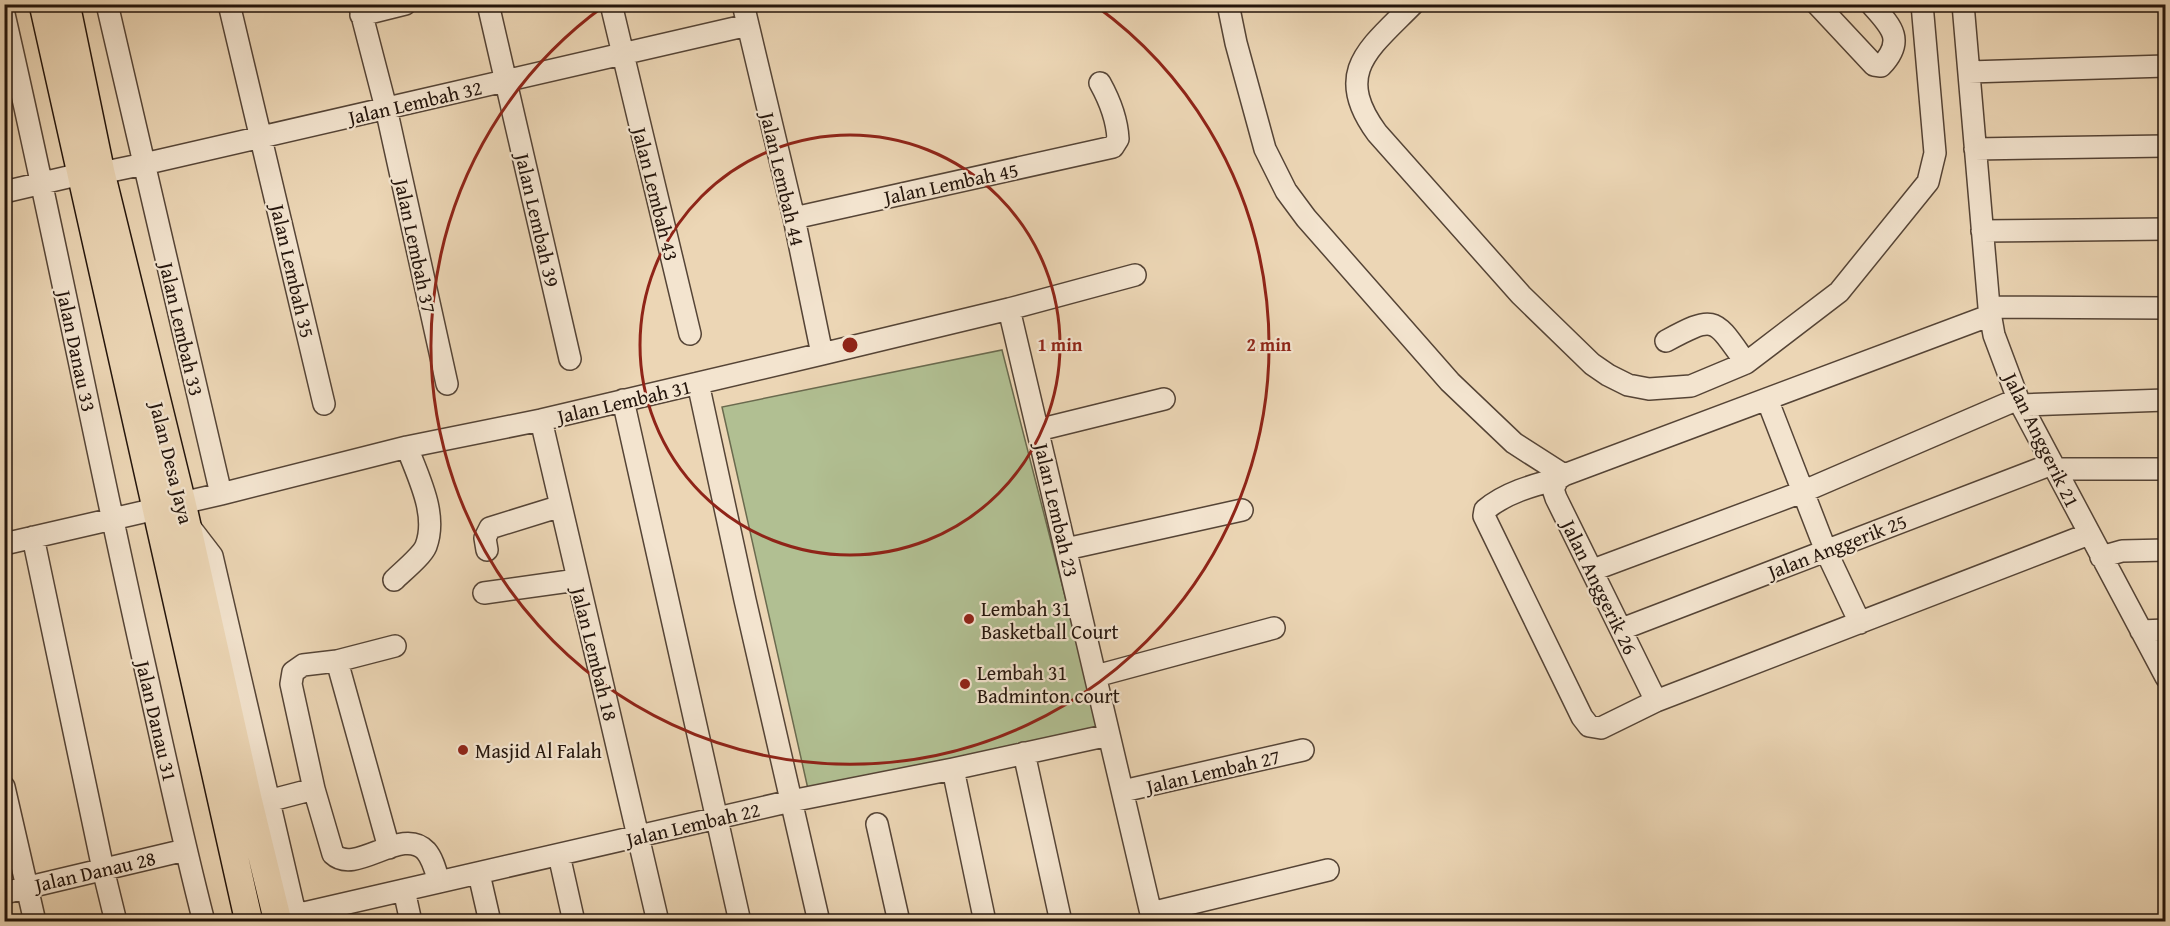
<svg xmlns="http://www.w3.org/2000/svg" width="2170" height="926" viewBox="0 0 2170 926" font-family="'Gentium Book Plus',serif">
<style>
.green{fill:#b1bf92;stroke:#6a6a4e;stroke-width:1.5}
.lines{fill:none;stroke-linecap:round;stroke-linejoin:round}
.minor-casing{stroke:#554436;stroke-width:24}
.major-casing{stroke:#23140b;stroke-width:30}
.minor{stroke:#f3e4cf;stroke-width:21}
.major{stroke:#ecd6b5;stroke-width:27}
.ring{fill:none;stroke:#8f2418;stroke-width:3}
.poi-dot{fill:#8f2418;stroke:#f3e4cf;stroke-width:2}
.labels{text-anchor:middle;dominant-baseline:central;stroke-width:4.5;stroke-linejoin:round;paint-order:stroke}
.street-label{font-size:20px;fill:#23140b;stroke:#f3e4cf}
.poi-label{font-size:20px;fill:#23140b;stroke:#f3e4cf;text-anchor:start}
.centre{fill:#8f2418;stroke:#f3e4cf;stroke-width:3}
.ring-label{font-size:18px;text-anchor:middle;font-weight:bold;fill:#8f2418;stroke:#f3e4cf;stroke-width:4.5;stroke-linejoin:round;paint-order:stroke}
</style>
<rect width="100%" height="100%" fill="#ecd6b5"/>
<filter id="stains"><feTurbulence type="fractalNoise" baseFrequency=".00333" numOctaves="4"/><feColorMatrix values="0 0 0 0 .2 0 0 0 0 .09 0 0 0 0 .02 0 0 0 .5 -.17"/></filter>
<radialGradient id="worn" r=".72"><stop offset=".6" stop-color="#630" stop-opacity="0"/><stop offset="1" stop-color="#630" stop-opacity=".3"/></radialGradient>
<path class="green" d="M1002,350L1099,729L808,789L722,407Z"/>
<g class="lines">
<g class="minor-casing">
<path id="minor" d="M107,4L221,494
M229,4L324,404
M359,4L386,108L447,384
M488,4L570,359
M611,4L690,334
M743,4L794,218L822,354
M1228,4L1236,43L1265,149L1286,191L1306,218L1450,382L1514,443L1564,475
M1413,4C1370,48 1332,72 1377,133L1521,295L1592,364L1608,375L1628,385L1649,389L1691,386L1746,363L1839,292L1928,182L1935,153L1922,4
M1817,4L1874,65L1881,66C1906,40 1891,26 1871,4
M1963,4L1989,307L1994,335L2018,399L2166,677
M4,14C54,231 96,450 145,667C164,752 182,837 204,922
M361,15L405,4
M1969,72L2166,66
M1975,149L2166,146
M4,192L81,174L101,173L144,164L748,25
M794,218L1113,147L1118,139C1117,119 1110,101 1100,83
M1982,231L2166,229
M1989,307L2166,308
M1009,309L1153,922
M1666,341C1716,314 1714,318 1746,363
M698,383L745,600L819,922
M1767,399L1826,551L1860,623
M623,400L740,922
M2021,405L2166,400
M541,420L658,922
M1038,430L1164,399
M2055,469H2166
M1558,479C1533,485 1505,493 1485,510L1484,516L1582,717L1589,726L1601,728L1656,701L2089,534
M189,526L212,556L297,922
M33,537L103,869L116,922
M4,544L221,494L407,447L541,420L822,354L1009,309L1135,275
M1066,549L1242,510
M487,550L485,538L490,528L561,506
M2101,557L2122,551L2166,550
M1593,570L1802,492L2018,399
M394,580C402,572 422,556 426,546C438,514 418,477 407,447
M484,593L577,580
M1622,629L2052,464
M2141,631L2166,630
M395,646L337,661L303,665L293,672L291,684L314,789L333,854C356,876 402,825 426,851C433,859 436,872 439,882
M337,661L389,848
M1096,676L1274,628
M1656,701L1556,498L1553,489L1558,479L1564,475L1991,315
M1024,753L1061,922
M953,769L985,922
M4,787L35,922
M1123,791L1303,750
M268,801L314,789
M877,824L899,922
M559,855L574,922
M479,874L490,922
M404,890L411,922
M4,893L185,850
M1151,913L1328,870
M278,919L791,801L953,769L1109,735"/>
</g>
<g class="major-casing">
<path id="major" d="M43,4L249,922
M66,4L101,173L182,503L248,799L278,922"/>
</g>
<use href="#minor" class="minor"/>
<use href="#major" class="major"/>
</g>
<g class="ring">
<circle cx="850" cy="345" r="210"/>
<path d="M1096 6A419 419 0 1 1 604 6"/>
</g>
<g class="poi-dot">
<circle cx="969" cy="619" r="6"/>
<circle cx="965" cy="684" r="6"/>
<circle cx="463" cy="750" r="6"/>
</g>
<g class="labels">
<g class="street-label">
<text transform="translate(415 102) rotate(-13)">Jalan Lembah 32</text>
<text transform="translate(783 179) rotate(77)">Jalan Lembah 44</text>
<text transform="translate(951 183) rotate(-12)">Jalan Lembah 45</text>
<text transform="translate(656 194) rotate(76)">Jalan Lembah 43</text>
<text transform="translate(538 220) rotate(77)">Jalan Lembah 39</text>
<text transform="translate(416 246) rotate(78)">Jalan Lembah 37</text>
<text transform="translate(293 271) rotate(77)">Jalan Lembah 35</text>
<text transform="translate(182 329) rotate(77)">Jalan Lembah 33</text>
<text transform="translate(77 351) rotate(78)">Jalan Danau 33</text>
<text transform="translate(624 401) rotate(-13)">Jalan Lembah 31</text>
<text transform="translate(2042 440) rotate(64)">Jalan Anggerik 21</text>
<text transform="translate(172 463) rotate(76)">Jalan Desa Jaya</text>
<text transform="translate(1057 510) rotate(77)">Jalan Lembah 23</text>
<text transform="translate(1837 546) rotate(-21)">Jalan Anggerik 25</text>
<text transform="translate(1600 587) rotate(64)">Jalan Anggerik 26</text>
<text transform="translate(595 654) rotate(76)">Jalan Lembah 18</text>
<text transform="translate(157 721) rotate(77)">Jalan Danau 31</text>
<text transform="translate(1213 771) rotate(-13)">Jalan Lembah 27</text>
<text transform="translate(693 824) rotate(-13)">Jalan Lembah 22</text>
<text transform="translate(95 871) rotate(-13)">Jalan Danau 28</text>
</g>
<g class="poi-label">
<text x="981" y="608">Lembah 31<tspan x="981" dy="23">Basketball Court</tspan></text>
<text x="977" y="672">Lembah 31<tspan x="977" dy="23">Badminton court</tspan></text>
<text x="475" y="750">Masjid Al Falah</text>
</g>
</g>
<circle cx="850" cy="345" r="9" class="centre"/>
<g class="ring-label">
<text x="1060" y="351">1 min</text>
<text x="1269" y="351">2 min</text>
</g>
<rect width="2170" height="926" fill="none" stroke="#ecd6b5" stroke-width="24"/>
<rect x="6" y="6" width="2158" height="914" fill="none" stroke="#23140b" stroke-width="3"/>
<rect x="12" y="12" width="2146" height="902" fill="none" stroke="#23140b" stroke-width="1.5"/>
<rect width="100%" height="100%" filter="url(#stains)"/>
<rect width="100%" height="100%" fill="url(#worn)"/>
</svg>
